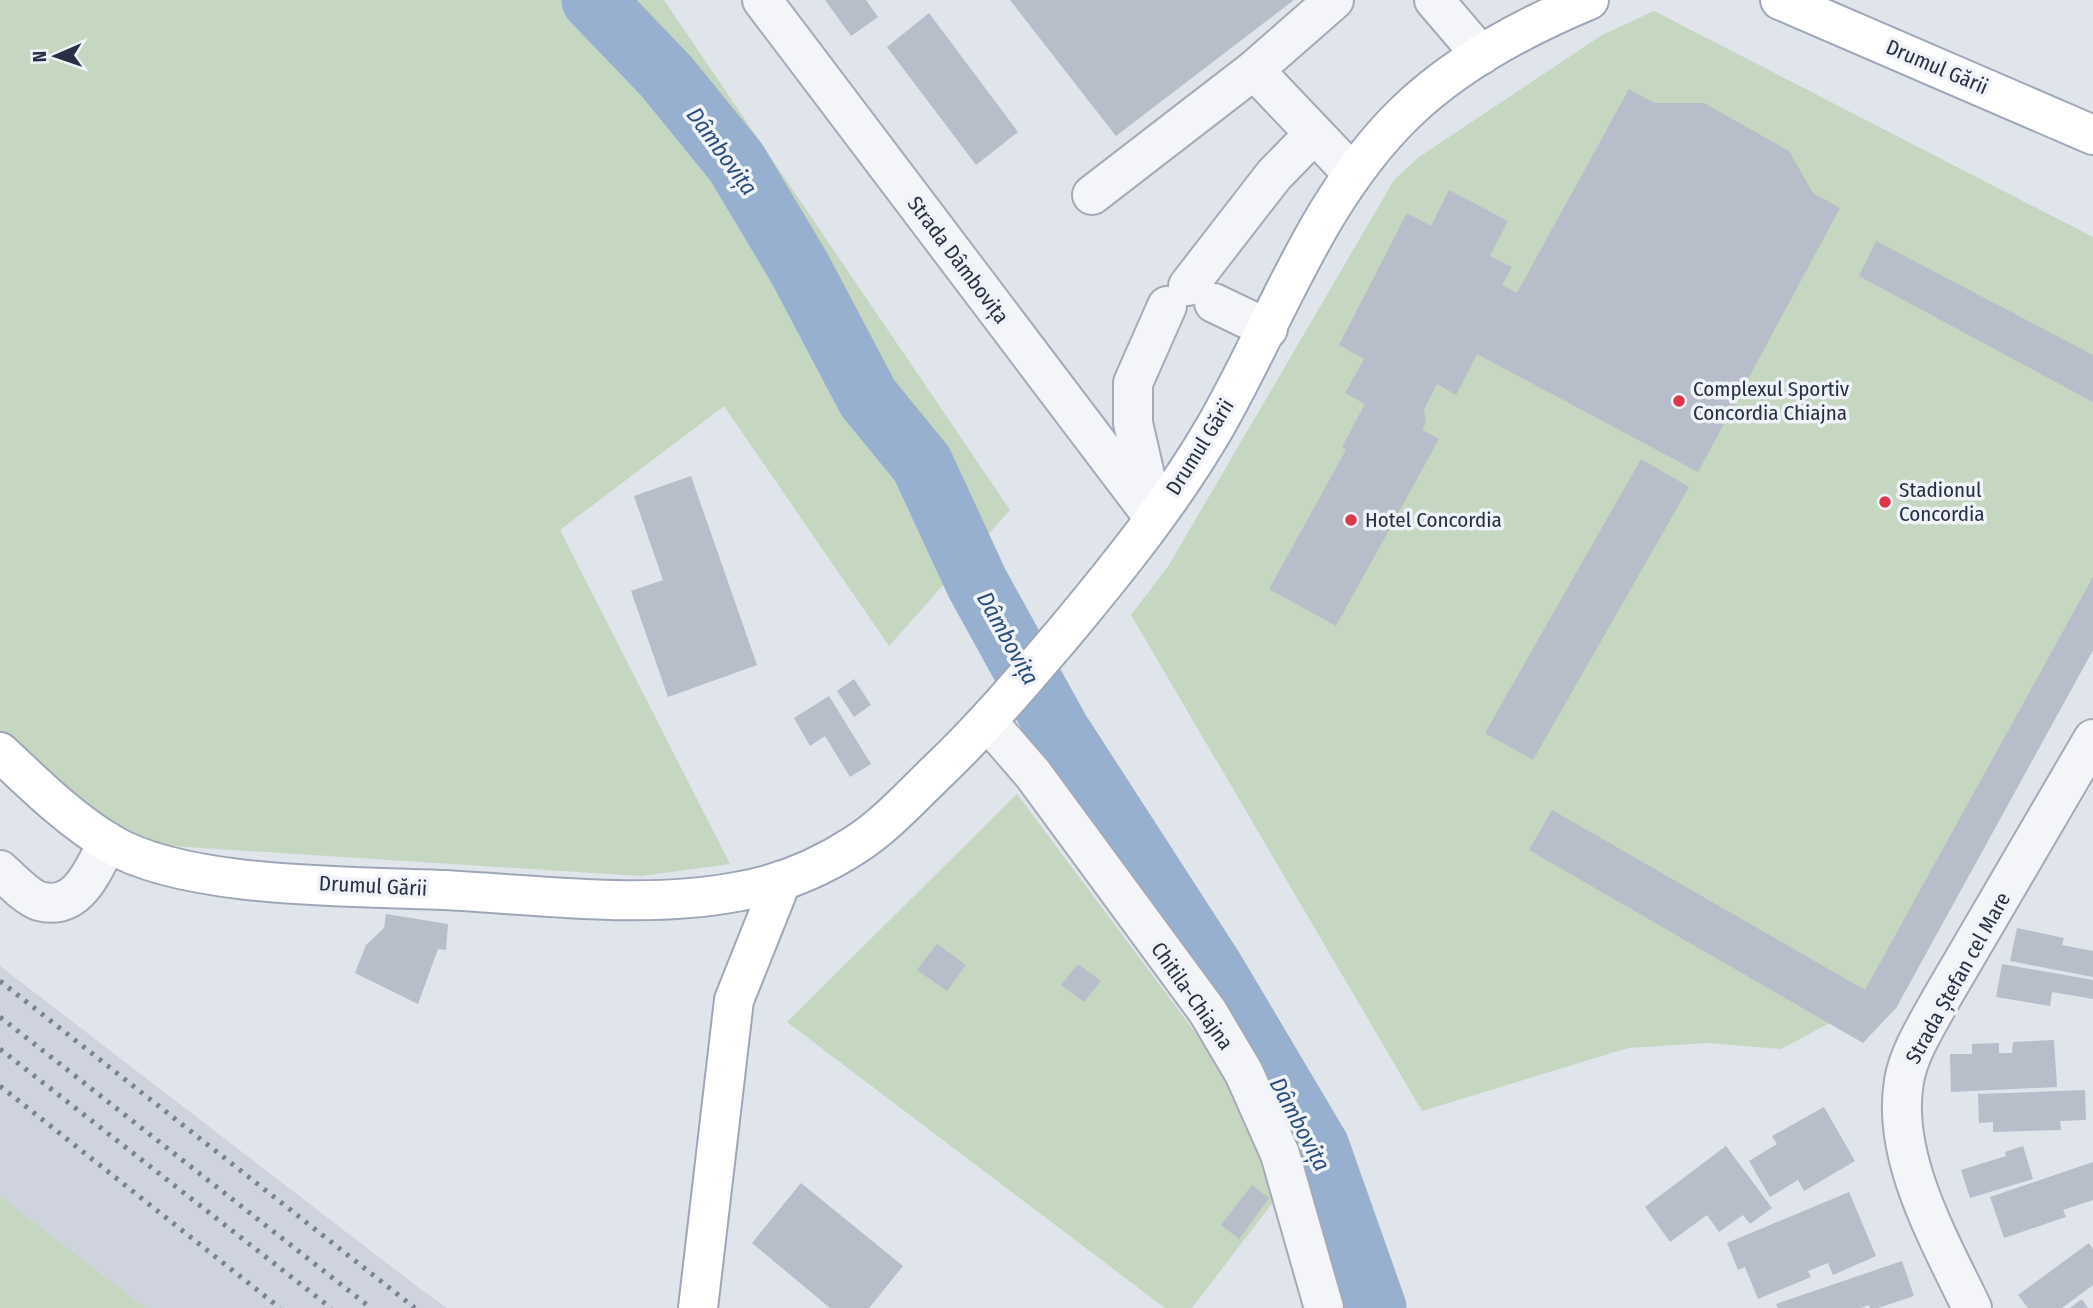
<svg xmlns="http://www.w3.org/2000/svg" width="2093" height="1308" viewBox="0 0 2093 1308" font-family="'Fira Sans Condensed',sans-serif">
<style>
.built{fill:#ced3dd}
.green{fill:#c5d6c1}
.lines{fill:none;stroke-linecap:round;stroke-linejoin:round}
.river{stroke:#97b0cf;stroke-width:63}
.building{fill:#b7bdc9}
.minor-casing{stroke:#a5aab6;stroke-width:42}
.major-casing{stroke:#9ea7b8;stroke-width:42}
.minor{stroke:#f4f5f9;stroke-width:38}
.major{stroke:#fff;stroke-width:38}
.rail{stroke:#788296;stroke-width:5;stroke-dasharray:3.5 7;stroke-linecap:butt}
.poi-dot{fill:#dd384a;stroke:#f0f3f8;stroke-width:2.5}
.labels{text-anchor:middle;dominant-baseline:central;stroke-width:7;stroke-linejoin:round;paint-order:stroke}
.street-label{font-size:21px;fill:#273044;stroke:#f0f3f8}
.poi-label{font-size:21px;fill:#273044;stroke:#f0f3f8;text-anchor:start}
.water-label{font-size:23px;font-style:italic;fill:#2c4d7d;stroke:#f0f3f8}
</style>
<rect width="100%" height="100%" fill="#e0e4eb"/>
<path class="built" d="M0,966L423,1291L447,1308H146L0,1196Z"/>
<path class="green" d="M0,0H664L1010,510L889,646L724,406L560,530L730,864L641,876L108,842L0,767Z
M1654,11L2093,237V650L1896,1008L1830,1023L1781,1049L1708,1043L1628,1048L1422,1111L1131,615L1169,565L1394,180L1419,157L1602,35Z
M1017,794L1233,1083L1277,1197L1192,1308H1165L787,1022Z
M0,1196L146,1308H0Z"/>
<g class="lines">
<path class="river" d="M593,0L666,76L736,162L800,269L868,398L922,464L977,583L1058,730L1213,970L1318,1147L1375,1308"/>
</g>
<path class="building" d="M825,0H866L878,17L851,36Z
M1010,0H1294L1116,136Z
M929,13L1018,132L976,165L887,47Z
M1629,89L1654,103H1704L1789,151L1813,193L1840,208L1698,472L1477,354L1456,395L1437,384L1432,394L1424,409L1426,422L1422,430L1439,439L1336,626L1269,589L1346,450L1342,447L1365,404L1345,393L1364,359L1339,345L1407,213L1431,226L1449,190L1508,221L1490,256L1512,267L1502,285L1517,293Z
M1876,241L2093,355V402L1859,276Z
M1641,459L1689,487L1533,760L1485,733Z
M691,476L757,665L668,697L631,591L663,580L634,496Z
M2093,577V650L1896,1008L1863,1043L1529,850L1552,810L1865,990Z
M854,679L871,705L854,717L837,691Z
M829,696L871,764L850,777L825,736L810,746L794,718Z
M386,914L448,924L446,950L438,949L418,1004L355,973L366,945L384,928Z
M2017,928L2064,938L2062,945L2093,951V977L2010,961Z
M937,944L966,965L947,991L917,970Z
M1078,964L1101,981L1084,1002L1061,985Z
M2002,964L2093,980V999L2052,992L2050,1006L1996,997Z
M2054,1040L2057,1087L1951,1092L1950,1054H1972V1044L1999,1043V1053H2012L2013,1042Z
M2085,1090L2086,1120L2060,1121L2061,1130L1993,1132V1122L1979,1123L1978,1094Z
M1824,1107L1855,1161L1804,1191L1798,1180L1770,1197L1749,1161L1777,1144L1772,1136Z
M1726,1146L1772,1208L1750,1224L1743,1215L1719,1232L1707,1215L1670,1242L1645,1207Z
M2023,1146L2033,1179L1970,1198L1961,1170L2006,1156L2005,1152Z
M2093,1162V1200L2063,1210L2066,1217L2004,1238L1990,1197Z
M801,1183L903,1266L869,1308H830L752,1243Z
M1252,1185L1269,1198L1239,1239L1221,1225Z
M1849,1192L1876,1256L1833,1275L1828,1263L1808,1271L1811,1277L1758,1299L1745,1267L1738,1270L1727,1243Z
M2089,1243L2093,1249V1285L2062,1308H2028L2018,1295Z
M1902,1261L1914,1296L1878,1308H1870L1869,1305L1861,1308H1778L1776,1304Z
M2082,1299L2088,1308H2070Z"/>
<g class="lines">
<g class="minor-casing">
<path id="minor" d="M762,0L1154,518
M1434,0L1481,55
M1254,70L1352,173
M1092,195L1254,70L1334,0
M1188,286L1274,175L1313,135
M1214,303L1268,329
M1152,506L1133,423V383L1167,306
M988,722L1033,774L1208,1012L1244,1073L1280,1154L1324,1308
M0,870C10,879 27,897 39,901C79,912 93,869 108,842
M1972,1308C1940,1241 1891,1157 1904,1081C1909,1052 1927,1025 1941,999L2093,739"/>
</g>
<g class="major-casing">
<path id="major" d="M1780,0L2093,135
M0,752C34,784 70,820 111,844C187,889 353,886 444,890C541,895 645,910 741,891C781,884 821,867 855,845C886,825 912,796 939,770C984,727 1023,681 1063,634C1118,568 1172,501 1215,427C1276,321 1316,199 1406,112C1457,63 1524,27 1589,0
M698,1308L734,1000L782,880"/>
</g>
<use href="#minor" class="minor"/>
<use href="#major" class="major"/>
<path class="rail" d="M0,981L415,1308
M0,1017L371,1308
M0,1049L331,1308
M0,1086L280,1308"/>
</g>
<g class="poi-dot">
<circle cx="1679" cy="401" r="7"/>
<circle cx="1885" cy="502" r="7"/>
<circle cx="1351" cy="520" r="7"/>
</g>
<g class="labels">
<g class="street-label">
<text transform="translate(1937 67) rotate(23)">Drumul Gării</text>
<text transform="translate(958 260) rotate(53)">Strada Dâmbovița</text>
<text transform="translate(1200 447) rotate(-58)">Drumul Gării</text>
<text transform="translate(373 886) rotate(3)">Drumul Gării</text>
<text transform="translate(1958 978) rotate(-61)">Strada Ștefan cel Mare</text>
<text transform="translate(1192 996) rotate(55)">Chitila-Chiajna</text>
</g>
<g class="poi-label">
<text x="1693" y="389">Complexul Sportiv<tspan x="1693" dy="24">Concordia Chiajna</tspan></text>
<text x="1899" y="490">Stadionul<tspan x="1899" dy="24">Concordia</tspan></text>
<text x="1365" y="520">Hotel Concordia</text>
</g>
<g class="water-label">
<text transform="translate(722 151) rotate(54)">Dâmbovița</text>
<text transform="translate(1008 638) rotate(61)">Dâmbovița</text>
<text transform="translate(1300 1124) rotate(62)">Dâmbovița</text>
</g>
</g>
<g transform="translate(56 56) rotate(268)" stroke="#f0f3f8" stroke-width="5" paint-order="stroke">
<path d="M0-5L12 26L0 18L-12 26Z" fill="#273044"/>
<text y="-10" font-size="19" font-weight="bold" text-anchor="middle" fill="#273044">N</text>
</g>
</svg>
